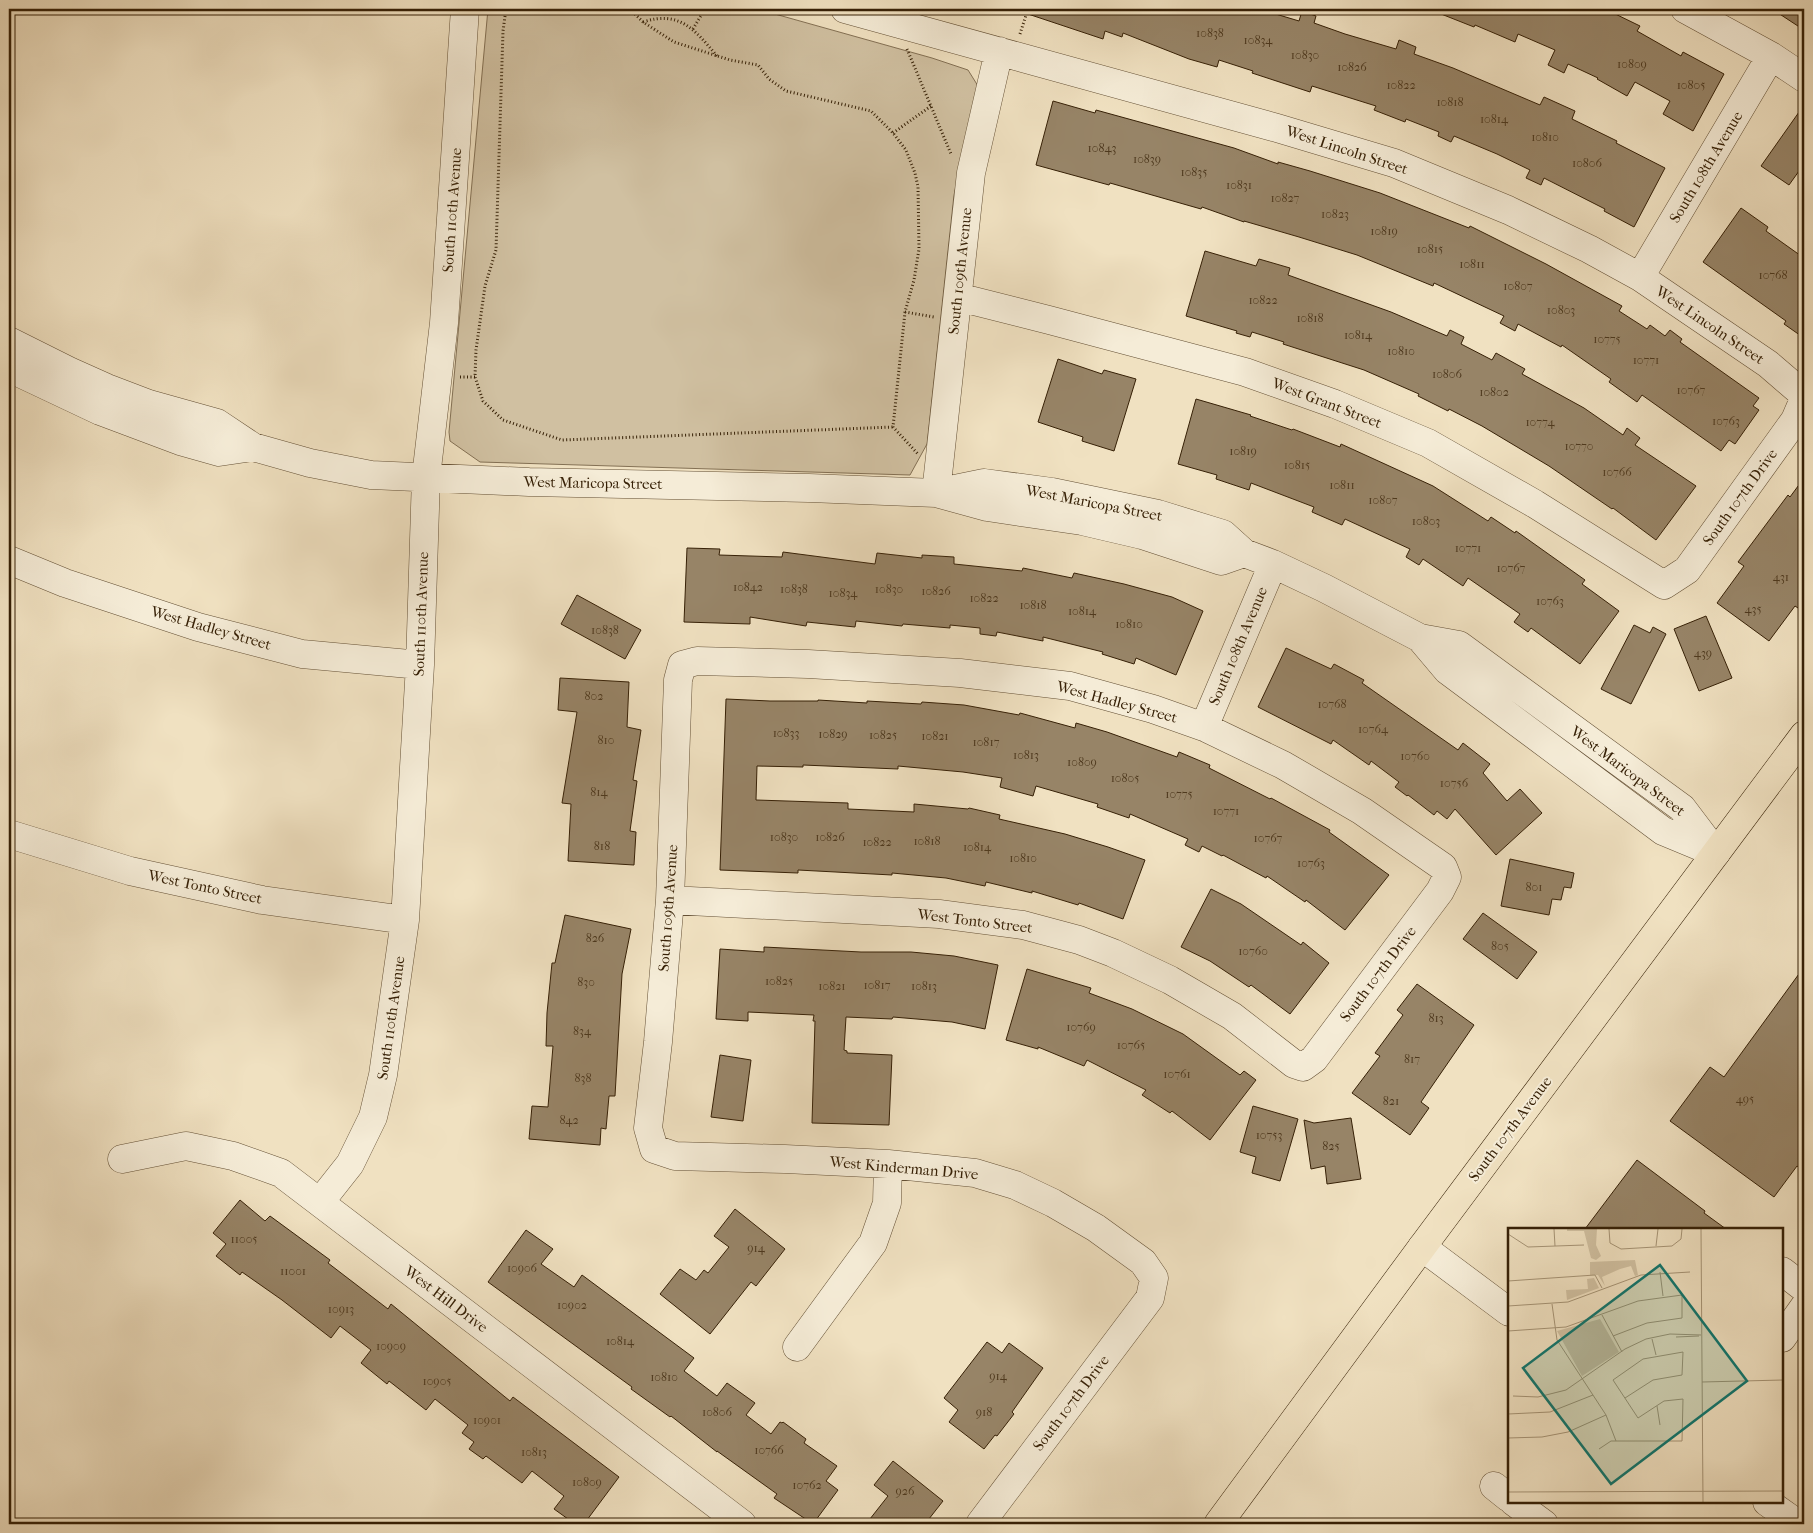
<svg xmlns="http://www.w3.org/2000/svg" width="1813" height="1533" viewBox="0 0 1813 1533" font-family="'IM FELL French Canon',serif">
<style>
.green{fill:#d0c0a1;stroke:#837054}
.building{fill:#978467;stroke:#362006}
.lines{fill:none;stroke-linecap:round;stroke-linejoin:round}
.minor-casing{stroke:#645035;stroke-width:29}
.major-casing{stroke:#362006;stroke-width:29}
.path{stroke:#362006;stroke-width:3;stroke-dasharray:1 2.5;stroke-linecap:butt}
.minor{stroke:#f5ecd7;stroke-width:28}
.major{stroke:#f0e1c1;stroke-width:28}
.labels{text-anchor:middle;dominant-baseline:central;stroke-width:4;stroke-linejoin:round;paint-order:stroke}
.number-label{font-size:12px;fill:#4e391e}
.street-label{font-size:15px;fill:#362006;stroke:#f5ecd7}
.inset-road{fill:none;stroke:#a69476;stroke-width:1}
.view{fill:#0f766e;fill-opacity:0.15;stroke:#0f766e;stroke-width:2.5}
.inset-edge{fill:none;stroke:#362006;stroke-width:2.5}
</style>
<rect width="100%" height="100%" fill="#f0e1c1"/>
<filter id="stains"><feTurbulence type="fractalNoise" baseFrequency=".004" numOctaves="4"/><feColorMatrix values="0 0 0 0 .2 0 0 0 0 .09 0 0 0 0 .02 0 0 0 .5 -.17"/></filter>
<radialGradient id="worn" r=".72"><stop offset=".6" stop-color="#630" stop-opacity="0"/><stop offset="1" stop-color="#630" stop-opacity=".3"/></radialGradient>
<path class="green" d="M488,9H757L932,58L968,70L978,86L954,195L927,444L910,475L480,462L450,441L449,432Z"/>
<path class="building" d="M1022,9H1259L1299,21L1302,11L1316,16L1314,23L1345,34L1396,49L1399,40L1416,47L1414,54L1453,68L1540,105L1544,97L1575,111L1572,119L1617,141L1616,143L1665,168L1634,227L1604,211L1605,209L1544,178L1541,185L1526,178L1530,170L1497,154L1454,136L1451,142L1438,136L1439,132L1406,119L1405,122L1374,110L1376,106L1312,86L1310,92L1252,73L1253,71L1219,60L1217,67L1189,59L1123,33L1122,37L1105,31L1103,39L1022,12Z
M1431,9H1605L1640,26L1637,31L1681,56L1683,52L1724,74L1693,131L1663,114L1670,101L1635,82L1627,96L1597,79L1598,78L1568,64L1564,73L1548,65L1555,50L1518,34L1515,42L1475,25L1474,27L1431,10Z
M1772,9H1804V30Z
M1053,101L1095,113L1096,110L1234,148L1278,164V162L1310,171L1380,193L1469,228L1470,226L1546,264L1622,306L1619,311L1647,329L1650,325L1665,336L1670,330L1682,339L1680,342L1759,398L1753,406L1759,410L1735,444L1729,440L1721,451L1642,395L1637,402L1609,382L1611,379L1562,345L1561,347L1518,324L1515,331L1500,323L1504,316L1434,283L1433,286L1357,255L1299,237L1244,221V222L1202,207L1201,209L1110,183L1109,185L1036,165Z
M1804,105V175L1799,171L1789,185L1761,166Z
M1741,208L1768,227L1766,231L1804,258V338L1784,324L1786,321L1703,262Z
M1205,251L1256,266L1259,259L1290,268L1288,275L1391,312L1447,336L1450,330L1464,337L1461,344L1492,360L1496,353L1525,369L1522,374L1584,408L1623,435L1627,428L1640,438L1635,445L1696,486L1656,540L1613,508L1612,509L1549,466L1482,426L1449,409L1448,411L1418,396L1419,394L1364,370L1283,344L1284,342L1252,332L1250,337L1236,333L1237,331L1186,316Z
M1058,359L1102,374L1104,370L1136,379L1114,451L1082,441L1083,437L1038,422Z
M1196,399L1251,415L1250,416L1292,430L1293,429L1340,447L1341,444L1433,486L1488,521L1491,517L1515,533L1516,531L1585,580L1582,584L1619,611L1580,664L1531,628L1528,632L1514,622L1520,614L1468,578L1463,586L1423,559L1419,565L1406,557L1410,549L1345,519L1342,525L1312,512L1314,507L1251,483L1249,490L1216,479L1217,475L1178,464Z
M1804,478V600L1798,608L1795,606L1769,641L1717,603L1744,566L1738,562L1788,495L1790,497Z
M687,548L720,549L719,555L782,557L783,552L875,564L877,553L922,558V555L954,557V564L1022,571L1023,568L1072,578L1074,573L1124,584L1172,597L1203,611L1176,675L1136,658L1134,664L1102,654L1103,652L1043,637V641L997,632L996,636L980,634V628L950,625V628L903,624L902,626L856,621L855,627L807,622L806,626L750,617V624L684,622Z
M577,595L641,630L625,659L561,624Z
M1706,616L1732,678L1699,691L1674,629Z
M1634,625L1650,633L1653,627L1666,634L1631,704L1601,689Z
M1286,648L1331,669L1334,664L1364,680L1362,683L1458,750L1463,743L1490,764L1483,773L1507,801L1520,789L1542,813L1496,855L1455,809L1447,819L1437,811L1434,815L1408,795L1407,796L1395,787L1399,782L1371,761L1369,765L1333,740L1331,744L1258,707Z
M560,678L629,682L627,727L641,730L633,780L637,781L630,831L636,832L634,865L568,861L571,804L562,803L577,712L558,710Z
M726,699L770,701H818V700L867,703V701L921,704L922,702L964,705L1019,715L1020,713L1075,728L1076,723L1107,732L1177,757L1179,752L1210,765L1209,768L1270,799L1271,798L1330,830L1329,832L1389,875L1345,930L1306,900L1305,902L1267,876L1266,878L1223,855L1222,856L1202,846L1199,852L1185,845L1188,839L1130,814L1129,818L1097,807L1098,804L1036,786L1033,796L1000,787L1002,778L963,772L898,766V769L803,765V767L757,766L756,800L848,803V809L914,812V804L968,809L969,808L1000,815L999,819L1065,834L1108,847L1145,860L1123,919L1079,903L1078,905L1032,891V893L986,882L985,886L946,878L892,873V875L798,870V873L720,870Z
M1510,859L1574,873L1571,888L1564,887L1561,900L1552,899L1549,915L1501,906Z
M1211,889L1241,904L1301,945L1303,942L1329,963L1290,1014L1251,985L1249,987L1210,961L1181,947Z
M1483,913L1537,952L1517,979L1463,939Z
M565,915L631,929L622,974L615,1096H609L606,1129L601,1128L600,1145L529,1139L532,1106L548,1107L553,1046H546L547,1013L552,963H555Z
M764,947L861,952H911L954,956L998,965L985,1029L952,1022L893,1017L892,1019L846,1017L844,1050L847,1051V1053L892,1055L889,1125L812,1123L815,1021H813L814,1015L748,1012V1021L716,1019L720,949L764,952Z
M1804,967V1171L1797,1166L1774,1197L1670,1121L1710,1067L1724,1077Z
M1027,969L1091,988L1089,993L1132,1009L1183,1034L1240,1075L1244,1071L1256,1080L1210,1140L1172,1111L1170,1113L1142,1095L1146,1090L1087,1060L1084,1066L1038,1047V1049L1006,1040Z
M1417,984L1474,1025L1421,1102L1429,1108L1410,1135L1352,1093L1380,1056L1375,1053L1403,1015L1397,1010Z
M720,1055L751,1060L743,1121L711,1117Z
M1253,1106L1298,1119L1280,1181L1252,1173L1256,1157L1240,1152Z
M1351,1118L1361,1179L1327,1184L1325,1166L1311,1169L1304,1120L1314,1123Z
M1637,1160L1705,1211L1704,1213L1726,1229H1585Z
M240,1200L265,1221L270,1216L330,1260L328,1263L388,1309L391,1304L510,1401L513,1397L619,1477L584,1524H575L554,1509L564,1496L532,1471L522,1483L486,1456L483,1459L469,1449L474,1442L462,1433L468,1425L435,1399L426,1410L389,1381L387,1384L361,1363L371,1350L340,1326L331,1338L282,1300L242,1272L240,1275L216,1256L226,1244L213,1233Z
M735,1209L785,1249L756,1286L751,1282L710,1334L660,1294L680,1269L696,1280L704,1270L708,1273L729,1247L714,1236Z
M526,1230L553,1249L541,1264L574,1287L582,1275L694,1358L684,1371L717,1396L727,1383L755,1403L746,1415L771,1434L780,1422L782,1423L783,1422L806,1439L804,1443L837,1466L826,1481L838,1490L813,1524L774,1498L777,1494L717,1451V1452L671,1416L670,1417L631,1389L632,1387L488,1282Z
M987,1342L1002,1353L1009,1343L1043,1368L1012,1412L1014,1414L997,1436L995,1435L984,1449L949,1422L958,1410L944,1398Z
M893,1461L943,1501L925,1524H866L888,1496L874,1485Z"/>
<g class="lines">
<g class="minor-casing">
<path id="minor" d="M845,9L1277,128L1394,163L1508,210L1589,249L1640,277L1768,364L1804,395
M1685,9L1771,56L1804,78
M1640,277L1771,56
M958,297L1049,320L1245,372L1335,404L1428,443L1535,504L1664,585L1687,570L1795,420L1804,399
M9,341L69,371L107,388L149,404L217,423L253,447L310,463L371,475L529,482L809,488L936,493L987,507L1082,521L1142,535L1221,561L1244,553
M9,368L100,411L180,441L219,452L253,447
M940,492L984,483L1052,492L1158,514L1223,534L1244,553L1273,564L1324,588L1420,638L1459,645L1682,808L1716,853
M936,493L971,173L999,51
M9,560L65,583L198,627L302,654L420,665
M1420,638L1447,670L1663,831L1716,853
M1204,727L1273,564
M9,834L130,871L262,900L405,920
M670,900L939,914L1023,925L1079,940L1113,953L1170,980L1232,1016L1294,1064L1303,1067L1314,1059L1440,891L1447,877L1443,867L1362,811L1283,765L1204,727L1153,709L1070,686L960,673L808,664L697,661L682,665L678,680L670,900L658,1042L648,1128L654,1149L675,1156L785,1159L888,1164L975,1173L1015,1185L1053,1203L1096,1228L1143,1262L1154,1278L1150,1298L980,1524
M122,1159L186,1146L233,1156L281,1173L742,1524
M320,1202L350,1164L373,1117L383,1075L405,920L420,665L426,477L444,323L465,9
M1422,1247L1509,1312
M1782,1271L1804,1288
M1782,1338L1804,1307
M797,1347L873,1243L887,1203L888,1164
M1494,1486L1509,1498
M1514,1502L1544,1524
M1767,1502L1798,1524"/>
</g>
<g class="major-casing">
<path id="major" d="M1218,1524L1422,1247L1804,735"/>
</g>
<path class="path" d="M506,9L503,31L496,250L485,286L476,350L475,377L483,401L503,420L562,440L893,427
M630,9L643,22L674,42L730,60L758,65L769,79L786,91L871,111L893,133L906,150L915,173L918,187L919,249L914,280L905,312L893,427L918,454
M643,22C680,10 695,30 717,56
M693,29L705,9
M1020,34L1028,9
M907,49L951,154
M893,133L931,106
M905,312L934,317
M460,377H475"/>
<use href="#minor" class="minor"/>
<use href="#major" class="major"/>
</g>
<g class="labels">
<g class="number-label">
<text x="1210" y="33">10838</text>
<text x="1258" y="40">10834</text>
<text x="1305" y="55">10830</text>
<text x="1632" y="64">10809</text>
<text x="1352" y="67">10826</text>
<text x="1401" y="85">10822</text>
<text x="1691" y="85">10805</text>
<text x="1450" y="102">10818</text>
<text x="1494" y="119">10814</text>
<text x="1545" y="137">10810</text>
<text x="1102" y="148">10843</text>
<text x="1147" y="159">10839</text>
<text x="1587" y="163">10806</text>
<text x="1194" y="172">10835</text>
<text x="1239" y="185">10831</text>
<text x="1285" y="198">10827</text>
<text x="1335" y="214">10823</text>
<text x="1384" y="231">10819</text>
<text x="1430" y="249">10815</text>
<text x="1472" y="264">10811</text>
<text x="1773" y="275">10768</text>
<text x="1518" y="286">10807</text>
<text x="1263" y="300">10822</text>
<text x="1561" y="310">10803</text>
<text x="1310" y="318">10818</text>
<text x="1358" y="335">10814</text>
<text x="1607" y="339">10775</text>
<text x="1401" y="351">10810</text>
<text x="1646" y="360">10771</text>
<text x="1447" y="374">10806</text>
<text x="1691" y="390">10767</text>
<text x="1494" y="392">10802</text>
<text x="1726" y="421">10763</text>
<text x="1540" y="422">10774</text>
<text x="1579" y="446">10770</text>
<text x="1243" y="451">10819</text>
<text x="1297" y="465">10815</text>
<text x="1617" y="472">10766</text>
<text x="1342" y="485">10811</text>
<text x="1383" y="500">10807</text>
<text x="1426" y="521">10803</text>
<text x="1468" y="548">10771</text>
<text x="1511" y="568">10767</text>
<text x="1781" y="577">431</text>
<text x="748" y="587">10842</text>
<text x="794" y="589">10838</text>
<text x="889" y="589">10830</text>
<text x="936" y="591">10826</text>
<text x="843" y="593">10834</text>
<text x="984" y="598">10822</text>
<text x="1550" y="601">10763</text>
<text x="1033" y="605">10818</text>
<text x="1753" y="609">435</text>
<text x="1082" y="611">10814</text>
<text x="1129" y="624">10810</text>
<text x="605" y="630">10838</text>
<text x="1703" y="653">439</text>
<text x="594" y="696">802</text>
<text x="1332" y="704">10768</text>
<text x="1373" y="729">10764</text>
<text x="786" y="733">10833</text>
<text x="833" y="734">10829</text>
<text x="883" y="735">10825</text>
<text x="935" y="736">10821</text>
<text x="606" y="740">810</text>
<text x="986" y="742">10817</text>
<text x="1026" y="755">10813</text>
<text x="1415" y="756">10760</text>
<text x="1082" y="762">10809</text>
<text x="1125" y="778">10805</text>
<text x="1454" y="783">10756</text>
<text x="599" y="792">814</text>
<text x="1179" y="794">10775</text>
<text x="1226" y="811">10771</text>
<text x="784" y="837">10830</text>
<text x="830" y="837">10826</text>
<text x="1268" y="838">10767</text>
<text x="927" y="841">10818</text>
<text x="877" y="842">10822</text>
<text x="602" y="846">818</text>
<text x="977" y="847">10814</text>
<text x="1023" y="858">10810</text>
<text x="1311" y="863">10763</text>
<text x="1534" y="887">801</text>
<text x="595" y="938">826</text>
<text x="1500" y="946">805</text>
<text x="1253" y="951">10760</text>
<text x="779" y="981">10825</text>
<text x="586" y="982">830</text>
<text x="877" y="985">10817</text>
<text x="832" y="986">10821</text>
<text x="924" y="986">10813</text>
<text x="1436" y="1018">813</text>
<text x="1081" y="1027">10769</text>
<text x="582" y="1031">834</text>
<text x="1131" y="1045">10765</text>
<text x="1412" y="1059">817</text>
<text x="1177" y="1074">10761</text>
<text x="583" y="1078">838</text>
<text x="1745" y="1099">495</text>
<text x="1391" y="1101">821</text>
<text x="569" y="1120">842</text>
<text x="1269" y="1135">10753</text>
<text x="1331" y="1146">825</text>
<text x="244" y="1239">11005</text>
<text x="756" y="1248">914</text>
<text x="522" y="1268">10906</text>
<text x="293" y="1271">11001</text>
<text x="572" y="1305">10902</text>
<text x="341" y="1309">10913</text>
<text x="620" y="1341">10814</text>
<text x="391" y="1346">10909</text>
<text x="998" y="1376">914</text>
<text x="664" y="1377">10810</text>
<text x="437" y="1381">10905</text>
<text x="717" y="1412">10806</text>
<text x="984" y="1412">918</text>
<text x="487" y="1420">10901</text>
<text x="769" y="1450">10766</text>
<text x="534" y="1452">10813</text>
<text x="587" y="1482">10809</text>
<text x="807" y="1485">10762</text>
<text x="905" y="1491">926</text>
</g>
<g class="street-label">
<text transform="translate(1347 150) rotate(18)">West Lincoln Street</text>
<text transform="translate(1706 167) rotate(-59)">South 108th Avenue</text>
<text transform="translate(452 210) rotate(-86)">South 110th Avenue</text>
<text transform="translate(960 271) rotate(-84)">South 109th Avenue</text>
<text transform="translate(1710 325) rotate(34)">West Lincoln Street</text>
<text transform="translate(1327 403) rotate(21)">West Grant Street</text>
<text transform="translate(593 483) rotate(1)">West Maricopa Street</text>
<text transform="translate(1740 497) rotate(-54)">South 107th Drive</text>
<text transform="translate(1094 503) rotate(11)">West Maricopa Street</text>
<text transform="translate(421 614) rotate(-88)">South 110th Avenue</text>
<text transform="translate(211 628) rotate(16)">West Hadley Street</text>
<text transform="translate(1238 646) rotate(-67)">South 108th Avenue</text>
<text transform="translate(1117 702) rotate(15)">West Hadley Street</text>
<text transform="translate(1628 771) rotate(37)">West Maricopa Street</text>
<text transform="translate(205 887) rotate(12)">West Tonto Street</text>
<text transform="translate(668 908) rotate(-86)">South 109th Avenue</text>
<text transform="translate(975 921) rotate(7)">West Tonto Street</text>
<text transform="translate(1378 974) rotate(-53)">South 107th Drive</text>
<text transform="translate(391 1018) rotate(-82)">South 110th Avenue</text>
<text transform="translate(1510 1129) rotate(-53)">South 107th Avenue</text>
<text transform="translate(904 1168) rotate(5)">West Kinderman Drive</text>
<text transform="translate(446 1299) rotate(37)">West Hill Drive</text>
<text transform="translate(1071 1403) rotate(-53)">South 107th Drive</text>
</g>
</g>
<g transform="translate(1508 1228)">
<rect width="275" height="275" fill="#f0e1c1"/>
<path d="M59,1H89L88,17L93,28L88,32L83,30L76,3H59ZM127,32L130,47L127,48L123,38L112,41L94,49L97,58L90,47H82V34ZM86,50L91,60L59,72L58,62L80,61L79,51ZM92,91L111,124L74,148L49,103Z" fill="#d0c0a1"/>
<path class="inset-road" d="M46,1L47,18M101,1L102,15L113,21L164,18L173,11L174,1M193,1L195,274M0,6L20,19L76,17M148,18L150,1M152,44L155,68M0,53L87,47L94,60M44,76L49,112L98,187L108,213M0,78L60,74L133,47L182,44M94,87L114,124M0,103L58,99L130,73L174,67V90L139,95L105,108M168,109L191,108M144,111L148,127M194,154L275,152M5,168L30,169L58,162L117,121L138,111L162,106L193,107M149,178L152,197M0,186L42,184L85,167M0,210L34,209L60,204L98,187M91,221L103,213H174L175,171L156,173L130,190L105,152L135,131L175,124L174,147L145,152L117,170M0,264L275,263"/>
<path class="view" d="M152,37L239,153L103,256L15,140Z"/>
<rect width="275" height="275" class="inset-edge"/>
</g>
<rect width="1813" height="1533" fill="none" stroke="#f0e1c1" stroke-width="30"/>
<rect x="10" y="10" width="1793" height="1513" fill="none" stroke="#362006" stroke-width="2.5"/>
<rect x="15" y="15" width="1783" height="1503" fill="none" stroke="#362006"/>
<rect width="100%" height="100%" filter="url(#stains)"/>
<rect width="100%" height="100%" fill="url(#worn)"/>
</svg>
